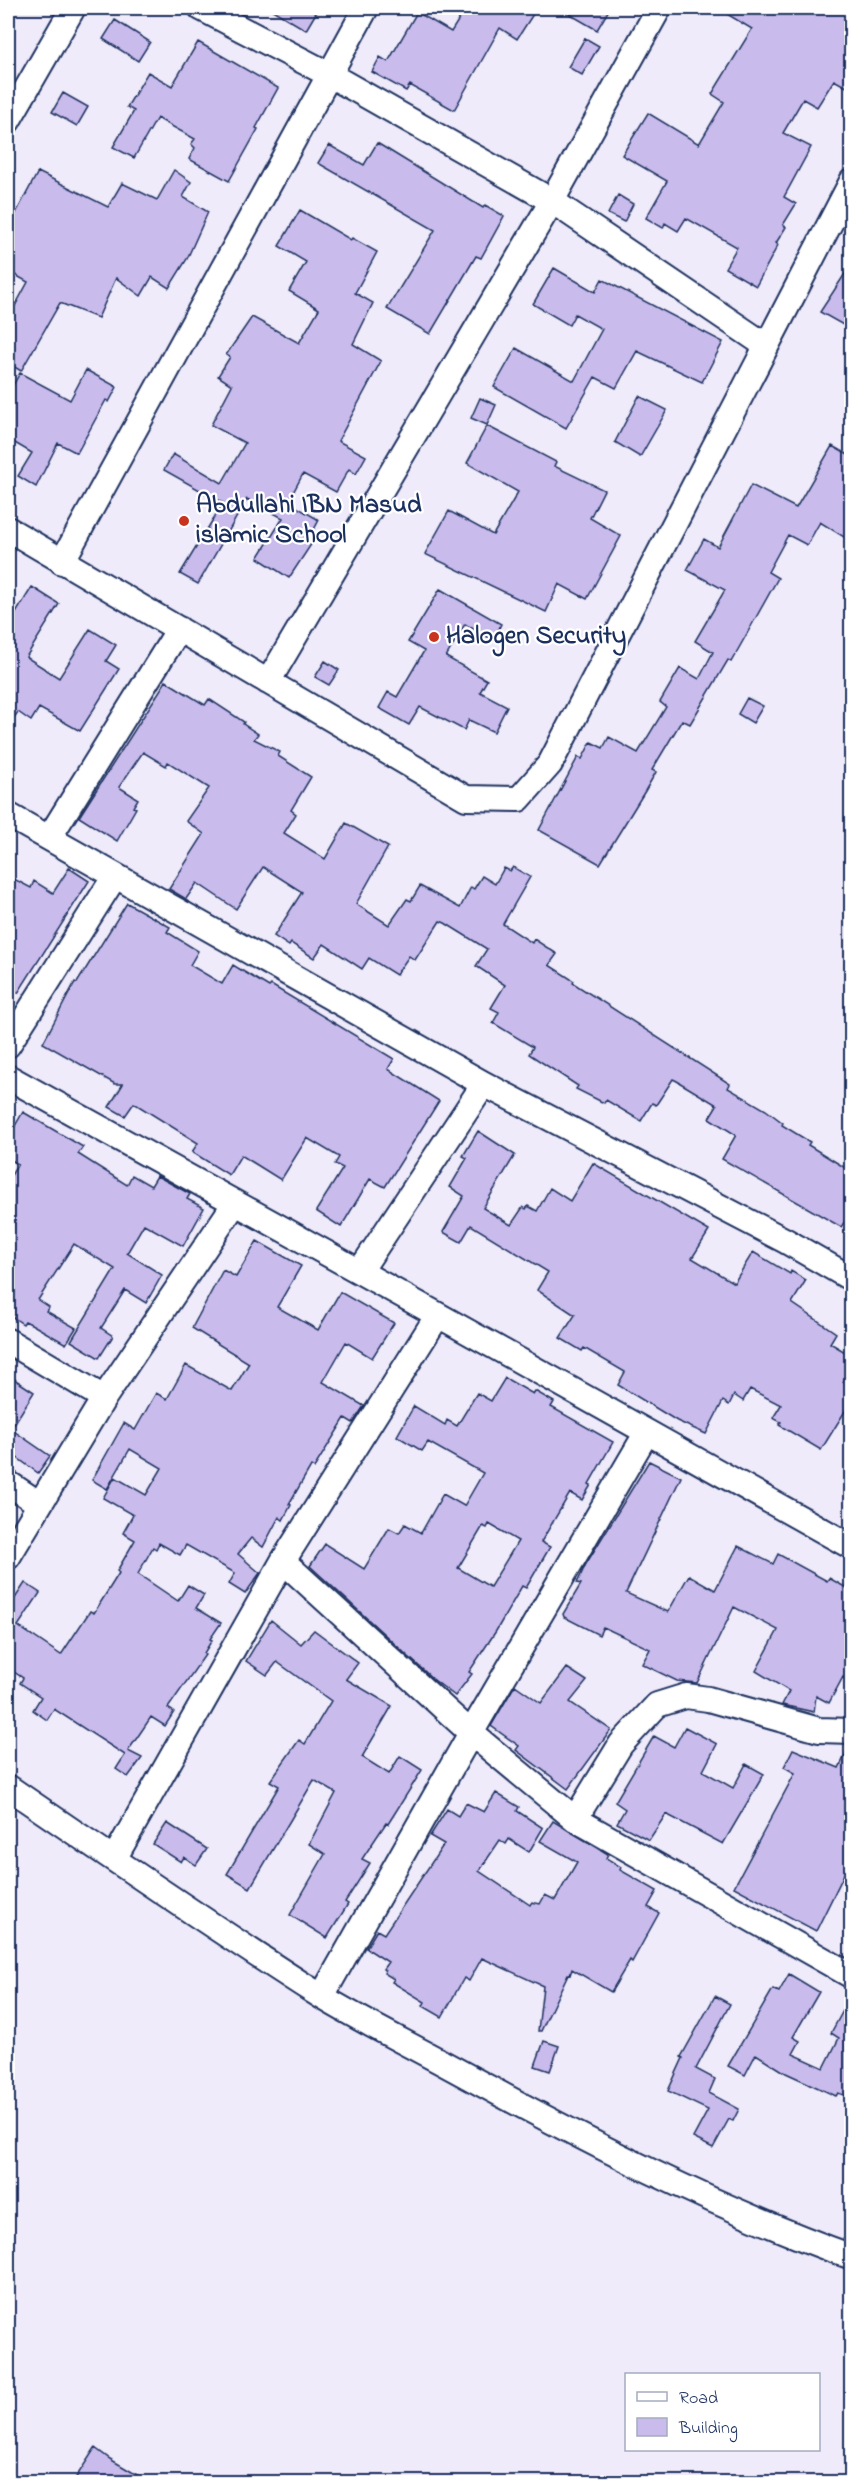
<svg xmlns="http://www.w3.org/2000/svg" width="859" height="2490" viewBox="0 0 859 2490" font-family="'Indie Flower',sans-serif">
<style>
.building{fill:#c9bced;stroke:#1b2f5e;stroke-width:1.5;fill-rule:evenodd}
.lines{fill:none;stroke-linecap:round;stroke-linejoin:round}
.street-casing{stroke:#1b2f5e;stroke-width:28}
.street{stroke:#fff;stroke-width:24}
.poi-dot{fill:#c8321e;stroke:#fff;stroke-width:2}
.labels{text-anchor:middle;dominant-baseline:central;stroke-width:4.5;stroke-linejoin:round;paint-order:stroke}
.poi-label{font-size:26px;font-weight:bold;fill:#1b2f5e;stroke:#fff;text-anchor:start}
</style>
<rect width="100%" height="100%" fill="#efebfa"/>
<filter id="ink" filterUnits="userSpaceOnUse"><feTurbulence type="fractalNoise" baseFrequency=".0167" numOctaves="2"/><feDisplacementMap in="SourceGraphic" scale="12" xChannelSelector="R" yChannelSelector="G"/><feConvolveMatrix kernelMatrix="1 2 1 2 8 2 1 2 1" color-interpolation-filters="sRGB"/></filter>
<g filter="url(#ink)">
<path class="building" d="M269,8H307L316,13L306,30Z
M466,8H537L517,39L500,28L454,110L410,85L406,91L372,72L380,57L388,62L417,12L451,32Z
M559,8H610L597,30Z
M717,8H852V90L834,80L817,107L803,99L783,133L811,147L784,197L796,204L783,225L786,227L776,243L778,245L756,286L725,268L737,247L686,218L678,231L665,223L663,228L646,218L667,181L622,155L648,113L699,144L724,102L712,94L752,29Z
M115,20L150,42L138,61L103,39Z
M585,38L599,46L582,75L568,67Z
M198,42L278,88L256,128L258,129L229,181L189,159L195,148L191,144L195,139L157,118L134,158L113,147L134,111L127,107L148,72L172,86Z
M63,93L88,107L77,126L52,112Z
M377,143L483,208L485,205L504,216L481,258L476,256L430,334L387,309L435,230L318,163L329,145L364,165Z
M174,170L191,182L183,197L208,212L187,259L169,288L152,277L141,296L116,278L98,318L60,303L21,371L8,363V319L28,282L8,271V228L38,172L108,207L122,183L157,200Z
M618,195L633,204L624,222L608,214Z
M300,210L351,240L352,238L377,252L355,293L373,303L353,344L381,361L338,441L366,456L356,474L349,469L336,492L303,474L288,502L319,520L310,537L314,540L289,578L258,558L283,518L247,499L198,584L180,574L223,503L164,470L173,454L222,483L245,443L211,425L232,385L218,376L230,357L226,355L252,317L299,343L319,309L289,291L306,262L279,246Z
M852,263V330L820,312Z
M554,268L595,292L602,279L723,342L702,382L637,351L616,388L595,377L566,428L494,387L516,348L574,381L602,329L575,314L569,325L533,304Z
M86,370L117,387L109,402L106,400L77,453L58,443L36,487L18,476L32,453L8,439V394L20,373L70,400Z
M639,396L667,410L640,457L615,442Z
M480,398L496,405L487,425L471,418Z
M487,426L556,462L554,466L604,490L590,518L621,536L587,599L559,584L546,612L425,554L449,511L493,535L518,492L467,463Z
M832,446L852,457V542L820,522L807,545L788,535L768,572L778,578L744,639L731,662L728,660L690,724L682,720L652,770L656,772L645,791L600,864L539,830L578,757L582,759L591,742L603,748L609,737L638,753L666,707L660,702L680,668L699,679L713,652L695,641L725,590L687,570L704,539L718,547L751,485L796,508Z
M32,587L59,604L26,657L59,678L90,629L116,645L106,661L119,669L80,731L39,708L31,721L18,712L8,726V626Z
M440,589L501,624L493,640L465,624L446,657L487,680L480,692L507,706L494,732L469,720L464,730L420,707L409,725L379,708L388,692L397,697L424,651L408,642Z
M325,661L339,670L329,685L315,677Z
M166,681L205,705L209,699L244,722L243,724L258,734L254,739L280,752L278,756L311,777L291,810L296,814L284,833L325,859L346,823L388,847L356,904L389,925L407,899L411,901L420,886L460,908L471,887L474,889L482,876L495,884L504,868L510,871L513,867L530,877L503,924L532,943L534,939L557,954L549,965L574,981L573,983L730,1084L728,1088L766,1110L783,1123L782,1125L810,1142L808,1145L852,1172V1211L841,1227L722,1159L736,1135L709,1118L717,1105L677,1081L673,1079L656,1105L652,1103L641,1121L606,1100L604,1103L576,1089L578,1086L529,1054L533,1047L493,1023L499,1012L491,1008L505,985L476,966L487,949L445,923L440,921L415,960L409,956L396,975L369,958L362,969L324,944L314,958L291,943L289,946L274,936L302,892L263,867L236,909L197,883L186,899L169,889L204,834L186,821L209,788L168,762L166,766L143,752L119,787L138,799L133,807L136,808L117,841L79,817Z
M747,698L763,706L753,723L738,714Z
M69,868L89,881L18,993L8,986V892L14,879L31,888L34,881L53,893Z
M127,903L170,927L167,932L198,951L190,965L222,984L233,965L269,987L271,985L394,1059L388,1069L439,1101L385,1187L370,1179L341,1227L316,1211L343,1168L335,1164L339,1157L307,1138L281,1180L241,1155L229,1175L192,1152L198,1143L134,1103L125,1116L109,1107L123,1084H115L43,1043L75,982L77,983Z
M23,1112L83,1147L78,1154L127,1185L132,1175L151,1186L157,1176L190,1194L187,1199L204,1208L183,1246L144,1224L127,1253L162,1275L146,1303L125,1290L101,1328L113,1336L99,1358L71,1341L115,1269L74,1244L38,1300L49,1307L46,1311L76,1328L66,1344L33,1325L25,1321L23,1324L8,1314V1180L18,1164L8,1158V1138Z
M478,1131L515,1155L483,1208L511,1225L523,1207L526,1209L528,1206L537,1211L550,1188L570,1201L593,1163L709,1231L692,1258L734,1283L753,1252L790,1274L791,1271L806,1280L792,1303L836,1333L830,1343L852,1356V1368L843,1382L852,1387V1400L821,1450L779,1425L781,1422L773,1418L781,1405L750,1389L743,1401L734,1395L729,1405L723,1401L706,1434L677,1421L618,1385L625,1372L584,1348L582,1351L560,1338L575,1315L537,1290L548,1272L471,1225L461,1242L443,1232L464,1196L450,1187L467,1158L463,1156Z
M257,1241L301,1266L277,1307L318,1330L340,1292L394,1323L372,1358L346,1342L323,1382L364,1406L353,1423L345,1418L314,1468L311,1466L289,1504L291,1505L283,1520L279,1517L263,1547L251,1538L238,1554L260,1573L245,1594L229,1584L235,1573L186,1545L180,1555L159,1543L156,1549L153,1547L138,1574L178,1601L188,1585L204,1595L196,1608L221,1623L210,1639L212,1640L204,1653L205,1655L168,1708L174,1712L165,1726L151,1717L128,1751L142,1758L128,1777L116,1769L125,1755L54,1709L47,1720L33,1710L41,1697L20,1683L23,1678L8,1668V1609L25,1583L40,1593L18,1626L61,1655L90,1611L94,1613L119,1573L117,1571L135,1540L123,1533L133,1515L103,1498L115,1477L146,1495L162,1468L130,1449L107,1489L92,1480L124,1423L135,1430L156,1393L167,1399L186,1365L232,1391L249,1363L192,1328L223,1270L236,1277Z
M8,1375L34,1392L11,1429L50,1456L38,1473L8,1451Z
M505,1378L533,1394L535,1391L554,1402L551,1407L613,1442L589,1484L591,1485L582,1500L570,1493L541,1542L550,1547L526,1588L522,1586L496,1631L469,1672L472,1674L455,1696L434,1680L310,1566L325,1544L364,1569L389,1528L399,1533L405,1524L421,1533L443,1494L464,1506L483,1473L428,1442L422,1451L397,1436L414,1406L445,1425L447,1420L457,1426L477,1393L491,1401ZM489,1524L518,1541L490,1587L458,1568L483,1526L487,1528Z
M649,1461L681,1477L626,1593L668,1612L689,1575L715,1590L738,1546L773,1564L778,1554L827,1581L829,1578L852,1591V1682L843,1677L829,1703L816,1696L814,1712L782,1705L789,1691L756,1671L778,1630L734,1607L697,1683L677,1681L642,1664L650,1649L603,1627L599,1635L564,1617L563,1614L581,1584L577,1583L586,1564Z
M271,1620L301,1644L314,1630L358,1663L346,1679L392,1706L362,1757L389,1774L400,1756L422,1770L388,1824L386,1823L362,1859L370,1863L345,1902L348,1904L327,1938L290,1915L325,1854L309,1844L336,1793L314,1780L250,1888L227,1874L279,1786L270,1781L299,1740L305,1744L331,1701L277,1662L267,1675L246,1661Z
M567,1668L587,1681L570,1702L611,1730L568,1789L516,1750L519,1746L491,1726L515,1685L541,1703Z
M685,1727L717,1744L703,1771L733,1788L746,1764L764,1774L723,1844L666,1814L649,1840L617,1823L625,1809L615,1802L654,1736L674,1747Z
M850,1745H852V1858L816,1931L734,1887L795,1773L784,1767L793,1749L839,1768Z
M496,1793L519,1807L517,1811L543,1828L529,1852L509,1839L506,1844L500,1840L479,1871L530,1905L532,1902L540,1904L545,1895L555,1900L577,1862L540,1841L553,1821L608,1854L606,1858L621,1867L620,1870L657,1891L648,1907L659,1913L632,1962L630,1960L611,1992L572,1969L570,1975L568,1974L541,2031H538L543,1986L482,1958L469,1981L464,1978L442,2017L423,2006L425,2002L392,1982L394,1979L384,1973L385,1971L383,1969L388,1962L366,1948L377,1930L384,1934L444,1844L430,1836L447,1809L458,1816L466,1803L484,1812Z
M167,1823L207,1849L196,1865L184,1857L181,1862L153,1844Z
M789,1974L819,1992L793,2037L800,2041L793,2054L824,2068L839,2038L831,2033L852,1994V2098L838,2093L836,2096L786,2073L756,2054L745,2075L728,2066L773,1989L779,1992Z
M715,1996L730,2004L696,2069L715,2079L709,2093L739,2109L733,2121L729,2119L713,2148L693,2138L708,2110L668,2091L683,2058L681,2057Z
M544,2041L559,2046L550,2071L535,2066Z
M95,2448L110,2459L149,2482H73Z"/>
<g class="lines">
<g class="street-casing">
<path id="street" d="M201,8L330,75L552,201L765,345
M8,121L73,8
M8,529L466,798L519,799L550,764L852,181
M62,562L366,8
M268,682L552,201L659,8
M8,815L484,1084L786,1241L852,1279
M49,838L179,629
M8,1045L115,876
M8,1077L438,1315L852,1547
M360,1271L484,1084
M8,1341L104,1398
M8,1483L38,1503
M8,1557L104,1398L235,1203
M283,1561L471,1733L575,1819L852,1976
M8,1787C110,1857 214,1928 319,1995C363,2022 411,2045 456,2070C584,2140 714,2207 852,2257
M575,1819L621,1744L657,1705L686,1696L708,1699L819,1730L852,1731
M114,1859L283,1561L438,1315
M322,1996L471,1733L647,1432"/>
</g>
<use href="#street" class="street"/>
</g>
</g>
<g class="poi-dot">
<circle cx="184" cy="521" r="6"/>
<circle cx="434" cy="637" r="6"/>
</g>
<g class="labels">
<g class="poi-label">
<text x="196" y="506">Abdullahi IBN Masud<tspan x="196" dy="30">islamic School</tspan></text>
<text x="446" y="637">Halogen Security</text>
</g>
</g>
<rect width="859" height="2490" fill="none" stroke="#fff" stroke-width="30"/>
<rect x="15" y="15" width="829" height="2460" fill="none" stroke="#1b2f5e" stroke-width="2" filter="url(#ink)"/>
<rect x="625" y="2373" width="195" height="78" fill="#ffffff" stroke="#a4acbf" stroke-width="1.5"/>
<rect x="637" y="2392" width="30" height="9" fill="#ffffff" stroke="#a4acbf" stroke-width="1.5"/>
<text x="679" y="2403" font-size="18" fill="#1b2f5e">Road</text>
<rect x="637" y="2418" width="30" height="18" fill="#c9bced" stroke="#a4acbf" stroke-width="1.5"/>
<text x="679" y="2433" font-size="18" fill="#1b2f5e">Building</text>
</svg>
